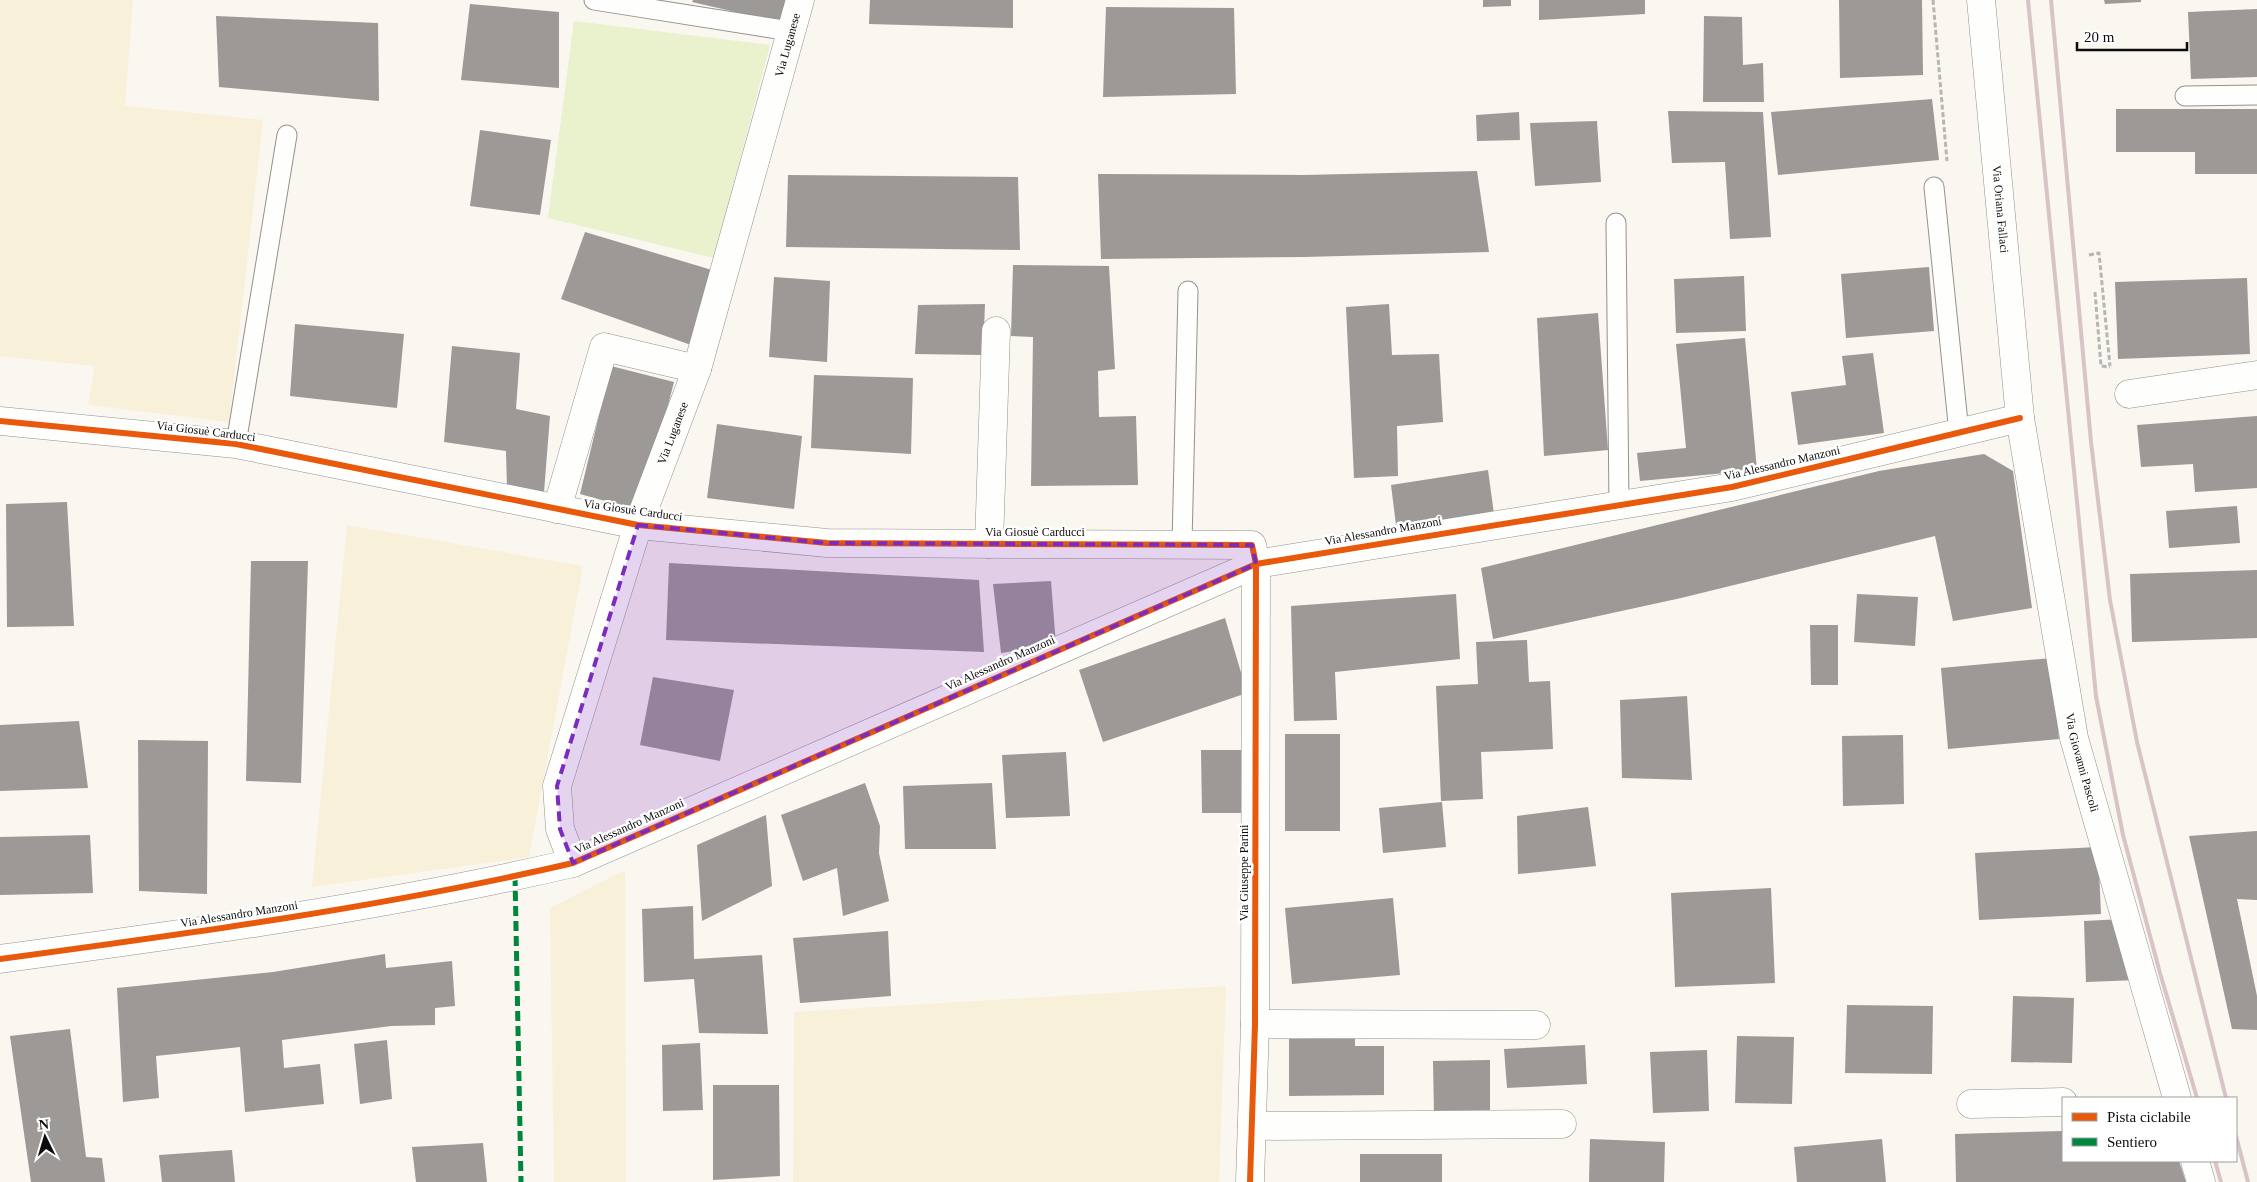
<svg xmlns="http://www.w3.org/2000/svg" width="2257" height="1182" viewBox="0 0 2257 1182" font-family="Georgia,serif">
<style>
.farmland{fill:#f9f0da}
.green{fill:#e9f1cd}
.building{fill:#9c9996}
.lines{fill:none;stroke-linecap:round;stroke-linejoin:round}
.service-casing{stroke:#93918f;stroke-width:21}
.minor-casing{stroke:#93918f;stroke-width:29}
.path{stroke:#b7b6b5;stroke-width:3;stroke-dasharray:5 2.5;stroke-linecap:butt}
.service{stroke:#fefefd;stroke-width:19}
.minor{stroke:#fefefd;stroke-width:28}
.rail{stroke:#d8c3c6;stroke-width:4}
.quiet{stroke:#00873e;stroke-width:5;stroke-dasharray:10 5;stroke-linecap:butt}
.cycleway-casing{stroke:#fff;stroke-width:9}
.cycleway{stroke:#e8590c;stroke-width:6}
.marked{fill:#7b2cbf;fill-opacity:0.2;stroke:#7b2cbf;stroke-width:4;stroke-dasharray:10 6;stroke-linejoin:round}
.labels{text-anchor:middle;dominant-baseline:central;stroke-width:5;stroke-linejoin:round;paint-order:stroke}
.street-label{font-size:12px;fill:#0c0c0c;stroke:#fff}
</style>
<rect width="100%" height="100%" fill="#faf6f0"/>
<path class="farmland" d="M0,0H133L125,106L263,120L229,422L88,405L95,366L0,356Z
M347,525L583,566L529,857L312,887Z
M625,870L626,1182H554L550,908Z
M1226,986L1219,1182H793L794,1012Z"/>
<path class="green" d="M574,21L770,45L714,258L548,218Z"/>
<path class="building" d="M693,0H789L783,23L692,2Z
M870,0H1013V28L869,24Z
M1483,0H1511V6L1483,7Z
M1539,0H1645V14L1539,20Z
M1839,0H1922L1923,75L1840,78Z
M2104,0H2141V2L2105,4Z
M470,4L559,12V88L461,80Z
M1106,7L1234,8L1236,94L1103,97Z
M2257,9V77L2191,79L2188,12Z
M216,16L378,23L379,101L219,87Z
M1704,16L1742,17L1743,65L1763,63L1764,102H1703Z
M1932,99L1939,160L1778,175L1771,112Z
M2116,109H2257V174H2195V152H2116Z
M1668,111L1763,112L1771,237L1730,239L1725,162L1672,163Z
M1519,112L1520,140L1477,141L1476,115Z
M1597,121L1601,182L1535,186L1530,123Z
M480,130L551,140L540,215L470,206Z
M1477,171L1489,252L1304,257L1101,259L1098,174L1304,175Z
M788,175L1018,177L1020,250L786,247Z
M585,232L712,270L691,345L561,299Z
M1013,265L1109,266L1115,369L1098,371L1099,417L1136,416L1138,485L1031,486L1033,337L1011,336Z
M1929,267L1934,331L1846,338L1841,274Z
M1744,276L1746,331L1676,333L1674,279Z
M774,277L830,281L827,362L769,357Z
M2247,278L2250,354L2118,359L2115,282Z
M985,304L983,355L915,354L918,305Z
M1389,304L1392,355L1439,354L1443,422L1397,426L1398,476L1354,478L1346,307Z
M1598,313L1608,450L1544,456L1537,318Z
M295,324L404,334L397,408L290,396Z
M1745,338L1757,470L1640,481L1637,453L1686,448L1676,344Z
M452,346L520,353L516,409L550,416L544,492L507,490L506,451L444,442Z
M1873,353L1884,433L1798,445L1791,392L1846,385L1842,356Z
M611,366L674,382L641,511L580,494Z
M814,375L913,378L911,454L811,448Z
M2257,416V488L2195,492L2193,464L2141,467L2137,425Z
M717,424L802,436L794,509L707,498Z
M1984,454L2013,471L2032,608L1953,621L1935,536L1681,598L1493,639L1481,568L1879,471Z
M1488,470L1494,514L1396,525L1391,485Z
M67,502L74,626L7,627L6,504Z
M2237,506L2240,543L2169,548L2166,511Z
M251,561H308L301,783L246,781Z
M669,563L979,580L984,652L666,640Z
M2257,570V638L2132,642L2130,574Z
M1051,581L1056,645L1001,653L993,584Z
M1456,594L1460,659L1335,672L1337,720L1294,721L1291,606Z
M1857,594L1918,597L1915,646L1854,642Z
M1225,618L1247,693L1103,742L1079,670Z
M1810,625H1838V685H1811Z
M1527,640L1529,682L1550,681L1553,749L1481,752L1483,799L1441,801L1436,686L1478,684L1476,642Z
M2052,658L2059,739L1948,749L1941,668Z
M653,677L734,690L720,761L640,745Z
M1687,696L1692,780L1622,778L1620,700Z
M79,721L88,788L0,791V725Z
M1285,734H1340V831H1285Z
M1903,735L1904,804L1843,806L1842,736Z
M138,740L208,741L207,894L139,891Z
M1201,750H1244L1245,813H1202Z
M1066,752L1070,816L1006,818L1002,755Z
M865,783L880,826L879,853L889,901L843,916L837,868L803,881L781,815Z
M992,783L996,849H905L903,786Z
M1442,802L1446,847L1383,853L1379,808Z
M1588,807L1596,866L1518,874L1517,816Z
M766,815L772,886L702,921L697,845Z
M2257,831V900L2237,899L2257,996V1030L2232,1029L2189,836Z
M90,835L93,893L0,895V837Z
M2098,847L2101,914L1979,920L1975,853Z
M1771,888L1775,983L1675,987L1671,893Z
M1393,898L1400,975L1292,984L1285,908Z
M693,906L694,959L762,955L768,1034L699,1033L694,979L644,982L642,909Z
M2123,919L2138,980L2086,982L2084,921Z
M888,931L891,996L800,1003L793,938Z
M385,954L386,968L452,961L455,1006L435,1008V1025L391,1026L282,1040L284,1068L320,1064L324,1104L245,1112L240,1047L156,1056L159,1098L123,1102L117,988L273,972Z
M2013,996L2074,998L2072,1063L2011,1062Z
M1847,1005L1933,1006L1932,1074L1845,1073Z
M70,1029L86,1157L102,1158L105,1182H31L10,1036Z
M1737,1036L1794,1037L1792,1104L1735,1103Z
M1355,1038V1046H1384V1095L1289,1096V1039Z
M387,1040L392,1099L360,1104L354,1044Z
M700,1043L703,1110L663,1111L662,1045Z
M1585,1045L1587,1084L1507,1088L1504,1049Z
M1707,1050L1709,1111L1653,1113L1650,1052Z
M1490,1060V1115H1434L1433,1061Z
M713,1085H779L780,1176L713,1180Z
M2063,1131V1161H2179L2186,1182H1956L1955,1134Z
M1590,1139L1665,1142L1664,1182H1589Z
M1882,1139L1886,1182H1797L1794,1147Z
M483,1143L487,1182H416L412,1147Z
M232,1150L235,1182H162L159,1155Z
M1360,1154H1442V1182H1360Z"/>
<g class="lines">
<g class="service-casing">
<path id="service" d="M594,0L790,31
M2185,96L2257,95
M1934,187L1959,433
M1616,223L1619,505
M236,444L287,135
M1182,543L1188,291"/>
</g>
<g class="minor-casing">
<g id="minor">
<path id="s1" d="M1981,0L2020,418L2074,738L2177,1098"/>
<path d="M2129,394L2257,375"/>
<path d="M0,421L236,444L638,525L827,543L1252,545L1256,564L1255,1024L1250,1182"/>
<path d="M557,509L604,347L697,369"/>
<path d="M989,544L996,331"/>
<path id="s2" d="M573,863L560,829L557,786L638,525L697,369L800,0"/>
<path d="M0,959C192,933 384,907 573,863L1256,564L1732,487L2020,418"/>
<path d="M1255,1024L1536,1025"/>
<path d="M1971,1104L2063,1102"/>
<path d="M1252,1126L1562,1124"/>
<path d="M2195,1161L2201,1182"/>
</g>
</g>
<path class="path" d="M1933,0L1947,161
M2089,255L2099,253L2110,366
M2095,292L2101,366L2110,367"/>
<use href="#service" class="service"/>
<use href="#minor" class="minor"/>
<path class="rail" d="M2028,0L2096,696L2123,835L2160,973L2197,1098
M2051,0L2091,442L2110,600L2137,742L2226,1098
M2236,1136L2248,1182
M2215,1161L2221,1182"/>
<path class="quiet" d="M515,876L521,1182"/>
<g class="cycleway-casing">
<path id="cycleway" d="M0,421L236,444L638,525L827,543L1252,545L1256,564L1255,1024L1250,1182
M0,959C192,933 384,907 573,863L1256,564L1732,487L2020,418"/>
</g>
<use href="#cycleway" class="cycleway"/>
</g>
<path class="marked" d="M638,525L827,543L1252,545L1256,564L573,863L560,829L557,786Z"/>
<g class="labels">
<g class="street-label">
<text stroke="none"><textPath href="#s2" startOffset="856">Via Luganese</textPath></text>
<text stroke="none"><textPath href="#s1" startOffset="210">Via Oriana Fallaci</textPath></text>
<text transform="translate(206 431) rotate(7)">Via Giosuè Carducci</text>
<text stroke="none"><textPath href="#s2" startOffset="451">Via Luganese</textPath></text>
<text transform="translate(1782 463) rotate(-13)">Via Alessandro Manzoni</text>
<text transform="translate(633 510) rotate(8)">Via Giosuè Carducci</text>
<text transform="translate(1383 531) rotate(-10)">Via Alessandro Manzoni</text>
<text x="1035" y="532">Via Giosuè Carducci</text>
<text transform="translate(1000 663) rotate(-24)">Via Alessandro Manzoni</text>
<text stroke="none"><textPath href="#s1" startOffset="770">Via Giovanni Pascoli</textPath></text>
<text transform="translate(629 826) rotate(-24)">Via Alessandro Manzoni</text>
<text transform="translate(1244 873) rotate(-90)">Via Giuseppe Parini</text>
<text transform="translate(239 914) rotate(-9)">Via Alessandro Manzoni</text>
</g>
</g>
<rect x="2062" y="1097" width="175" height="65" fill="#ffffff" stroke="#9e9e9e"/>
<rect x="2072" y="1113" width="25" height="8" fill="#e8590c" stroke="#9e9e9e"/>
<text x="2107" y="1122" font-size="15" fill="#0c0c0c">Pista ciclabile</text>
<rect x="2072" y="1138" width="25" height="8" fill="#00873e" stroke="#9e9e9e"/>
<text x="2107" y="1147" font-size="15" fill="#0c0c0c">Sentiero</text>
<g transform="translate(45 1137) rotate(355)" stroke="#ffffff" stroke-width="4" paint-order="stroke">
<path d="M0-4L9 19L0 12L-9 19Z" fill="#0c0c0c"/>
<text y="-8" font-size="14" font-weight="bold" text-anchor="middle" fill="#0c0c0c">N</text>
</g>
<path d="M2077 42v8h110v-8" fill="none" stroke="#0c0c0c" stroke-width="2.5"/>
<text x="2084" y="42" font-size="15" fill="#0c0c0c" stroke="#ffffff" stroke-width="4" paint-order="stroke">20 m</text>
</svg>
